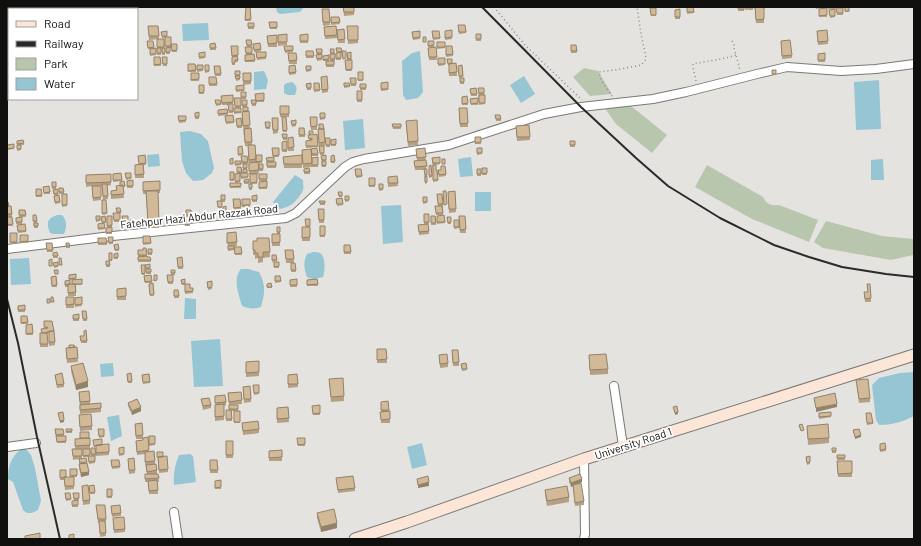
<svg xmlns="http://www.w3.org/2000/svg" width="921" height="546" viewBox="0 0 921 546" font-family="Barlow,sans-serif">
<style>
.green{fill:#b9c6ae}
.water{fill:#96c5d3}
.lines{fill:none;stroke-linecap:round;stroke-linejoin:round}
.minor-casing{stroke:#7a7976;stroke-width:10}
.secondary-casing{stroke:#7a7976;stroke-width:13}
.path{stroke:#8b8b89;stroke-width:1.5;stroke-dasharray:1 3;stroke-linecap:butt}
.minor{stroke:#fff;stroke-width:8}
.secondary{stroke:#fbe6d7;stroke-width:11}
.rail{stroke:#2a2a29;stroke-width:2}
.wall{fill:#b5a083;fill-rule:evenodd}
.shaded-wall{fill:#93826a}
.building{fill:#d2ba98;stroke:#93826a}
.labels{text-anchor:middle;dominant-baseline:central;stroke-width:3.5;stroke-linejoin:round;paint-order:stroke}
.street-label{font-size:11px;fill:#0f0f0e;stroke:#fff}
</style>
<rect width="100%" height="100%" fill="#e4e3e0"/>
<path class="green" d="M584,68L598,71L612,94L590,96L573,77Z
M619,104L631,106L667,135L652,153L616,124L604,107Z
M707,165L763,197C766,204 771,206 779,205L818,220L809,242L752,219L695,187Z
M826,221L882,236L914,239L913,255L891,260L823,248L814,242Z"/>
<path class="water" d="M276,7H304L300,12L280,14L277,12Z
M208,23L209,40L183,41L182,24Z
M420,51L423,92L418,98L406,100L403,95L402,61L412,53Z
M264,71L268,80L266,89L254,90V72Z
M524,76L535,94L521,103L510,85Z
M879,80L881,129L856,130L854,82Z
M292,82C298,86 297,89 295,95H288L284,93V85L287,83Z
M363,119L365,148L345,150L343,121Z
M190,131L201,134L208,141L214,168L212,173L203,180L193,181L186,173L182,161L180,132Z
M159,154L160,166L148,167L147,155Z
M471,157L473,176L460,177L458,159Z
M883,159L884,180H871V160Z
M295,175L303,180C303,184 304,187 303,190C298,201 289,209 277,209L273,202Z
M475,192H491V211H475Z
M401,205L403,242L383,244L381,206Z
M57,215H62C67,220 67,227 64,234H54L50,233C46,222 47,219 57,215Z
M313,252C315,252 318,252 320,253C326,257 325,271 323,277C317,279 313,280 307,277C304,269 303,262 307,254Z
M29,258L31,284L11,285L10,259Z
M241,269H248L259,272C266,285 265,293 261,307C255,309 248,309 242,306C239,295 232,279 241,269Z
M185,298L196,299V319H184Z
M220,339L223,386L194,387L191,341Z
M113,363L114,376L101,377L100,364Z
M914,372V416C903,422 891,425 879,425L876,420L872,385L879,378L900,373Z
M119,415L122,436L111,441L107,417Z
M422,443L427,465L412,469L407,447Z
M21,449H26L31,455L35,468L41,501L38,510L32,513H27L23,510L13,482L8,479C8,466 11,457 21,449Z
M190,454L193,456L196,482L174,485C173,474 175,465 179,455Z"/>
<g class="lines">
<g class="minor-casing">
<path id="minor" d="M7,249L103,237L286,218L296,213L345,167L353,162L364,159L449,145L544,114L581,107L653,99L686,92L757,74L787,67L841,71L876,69L914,64
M614,386L623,446
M7,447L36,443
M584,459L585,534L584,539
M174,512L178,539"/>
</g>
<g class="secondary-casing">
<path id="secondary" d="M355,539L407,522L584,459L914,355"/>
</g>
<path class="path" d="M494,7L525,45L582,100
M732,41L734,44V48L740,70
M696,81L693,67V64L726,58L736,55
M612,96C607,89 600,80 599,72L615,70L641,65L645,61L646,58L641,34L637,7"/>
<use href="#minor" class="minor"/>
<use href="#secondary" class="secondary"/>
<path class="rail" d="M482,7L581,107L636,158L668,186L720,218L774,245L809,257L842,267L886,274L914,277
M7,299L18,343L37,437L60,539"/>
</g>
<path class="wall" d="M246,7H250L251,21H245Z
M343,7H354V15L344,16Z
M687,7H693L694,13L687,14Z
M738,7H744V11H738Z
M744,7H753V10H745Z
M754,7H765V9H764V23H756L755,9H754Z
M815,7H823V8L816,9Z
M828,7H835V9H828Z
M836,7H844V8H843V15H837Z
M845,7H849V12H845Z
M650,8H656V16H651Z
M827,8V17H819V9Z
M322,9H329L330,25L323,26Z
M680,9V19H675V10Z
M835,9V17L830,18L829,10Z
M331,17H339L340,24L331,25Z
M269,22H277V29H270Z
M248,23H254V29H248Z
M458,25H465L466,33L459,34Z
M148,26H158L159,39L149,40Z
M336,26L337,38L325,39L324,27Z
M347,26H358V43L348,44Z
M344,29L345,43H338L337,30Z
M452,30V39L445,40V31Z
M827,30L828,44L818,45L817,31Z
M167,31V37H171V48H170V54H166L165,38H162L161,32Z
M420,31V39L413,40L412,32Z
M432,31H439L440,39L433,40Z
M287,34V45L278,46V35Z
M308,34V43H300V35Z
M476,34H481V41H476Z
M277,35V47H268L267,36Z
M157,39H164L165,55H162V48L161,49V55H157Z
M246,40H251L252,54H254L255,62H245V55H246L245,47H247Z
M147,41H153L154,48H156V55L150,56V49H148Z
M428,41H434V47H428Z
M781,41L792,55V58L782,59Z
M437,42H445V48L437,49Z
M215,43L216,50H210V44Z
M260,43L261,51L254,52L253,44Z
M171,44H177V52H172Z
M571,45H576L577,53H571Z
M231,46H238V62H235V65H232V57Z
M284,46H293V52L285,53Z
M446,46H452L453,56L446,57Z
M436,47L437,60H429L428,48Z
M336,48H341L342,53H341V60H336V53H337Z
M316,49H322V60L317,61Z
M330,49H334L335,61H330Z
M306,51H313L314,58H306Z
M205,52V58L199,59V53Z
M256,52H266V59L257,60Z
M351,52L352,71H346L345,60H347V53Z
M288,53H296L297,64H289Z
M825,53V62H818V54Z
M329,55V61H334V67H326V61H327H323V56Z
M154,57H160L161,66H154Z
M162,57H167V66H163Z
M438,58H445V65L438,66Z
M447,59L452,63H456L457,76H449V65H448Z
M188,64H195L196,72H188Z
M197,65H203V71L197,72Z
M205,65H209V72L205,73Z
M295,65L296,74L289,75V66Z
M462,65L463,77L459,78L458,66Z
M214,66H220L221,76H215Z
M306,66H311V71L306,72Z
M772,70H776V75H772Z
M235,71H240V80L236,81Z
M358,72H363V81H358Z
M191,73H199V81H191Z
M243,73H251V84L243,85Z
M209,77H216L217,86H209Z
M321,77L328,89V92L322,93Z
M350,78H356V86H351Z
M460,78H464V84H460Z
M311,83V90H307L306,84Z
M314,83H319L320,91L314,92Z
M344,83H349L350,87L344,88Z
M381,83L388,89V90L381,91Z
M360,84H366V90H360Z
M199,85H204V94H199Z
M244,85V91L236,92V86Z
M476,88L477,96H471L470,89Z
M478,88H484L485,104L479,105Z
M357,91H362V102H357Z
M241,92H246V99H241Z
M264,93V102H256V106H252L251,100H256Z
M233,95V113H229L228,105H222L221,96Z
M467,96L468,105H462V97Z
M234,98H241V113L234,114V108H235Z
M478,98V105H471L470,99Z
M215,100H220L221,105L216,106Z
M242,100H247V107L250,129L251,128L252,145H255L256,162V155H262V163H258L259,174H249L248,146H245L242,115L243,112L246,107H242Z
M280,106H289V117H286L287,132H283L282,117H285H280Z
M459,108H467L468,127H460Z
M227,109L228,115L218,116V110Z
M199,112V119H195V113Z
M320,113H325V119L320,120Z
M233,115L234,123L226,124L225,116Z
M495,115H500L501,121H496Z
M178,116H186V122L179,123Z
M310,117H317V130H311Z
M241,118L242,128H237L236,119Z
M272,118H278V133L273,134Z
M296,120V126L292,127L291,121Z
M265,122H270V129H266Z
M392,124H401V129H393Z
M406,124L418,141V145L408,146Z
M529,125L530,140L517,141L516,126Z
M299,128H304L305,137H299Z
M318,129H324L325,146H319Z
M309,131L313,135L317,134L318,147L306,148V141L312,140H309Z
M282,134H287V140H283Z
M293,137L294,151H288V138Z
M475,137H481V144H475Z
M325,138H330V147H326Z
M336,139V146H331V140Z
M23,140L24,145H21V150L17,151V141Z
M287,141V152H282V142Z
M570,141H575V147H570Z
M14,144V149L7,150V145Z
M242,146L243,155L238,156V147Z
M319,146H324V155H320Z
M272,148H279V157H274V162H276V168H267L266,158L273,157Z
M317,148L318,156H312L311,149Z
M425,148L427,183L425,184L424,170H415L414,161L417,160L416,149Z
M477,148H482V154L477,155Z
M311,149L312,167L303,168L302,150Z
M145,155L146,165H144V178H135V165L139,164Z
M302,155V168H284L283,157Z
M326,155V167H322L321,156Z
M334,155L335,163H331V156Z
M241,156H247L248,164H242Z
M318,157V167H312V158Z
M440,157V164L436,165V170H437L438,181L433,182L432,158Z
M235,161H241V165L235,166Z
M243,164H247V173H248V178L241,179V174H240V182L235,183V174H237V167H241L242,173H243Z
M259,164H263V171H259Z
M431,165L432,177L429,178V166Z
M445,166L446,176L439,177L438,170H441Z
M309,168L310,174H304V169Z
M482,168H487V175H482Z
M355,169H361L362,177L356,178Z
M477,169H481V176H477Z
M230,172H234V181H230Z
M121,173L122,181L113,182V174Z
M125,173H131V179L126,180Z
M111,174V185L107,186L108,199L103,200L102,186H101V200L93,201L92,186L86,187V175Z
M250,174H257V184H252V190H249V184H250Z
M259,174H267V181H259Z
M397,176L398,186L388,187V177Z
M369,178H375V187H369Z
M249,179V184H244V180Z
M133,180V188H127V181Z
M124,181L125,187H123L124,198L111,199V191L116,190Z
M160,181V193H158L159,228H148L146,194H143V182Z
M267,181V189H259V182Z
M52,182H56V189H52Z
M230,183H241V188H230Z
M379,184H383V190L379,191Z
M49,186L50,194H44L43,187Z
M59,188H63L64,194H59Z
M36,189H41L42,197H36Z
M58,189V195H54L53,190Z
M455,191L456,212L449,213L448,192Z
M338,192H342V197H339Z
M62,194H67V206L62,207Z
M437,194L443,204V215H436L435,206H438Z
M59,195L60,203L55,204L54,196Z
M257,195V202H252V196Z
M345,196H349V201L345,202Z
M423,197H427V203L423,204Z
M233,199H240L241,211H234Z
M242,199H250V207H242Z
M336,199L343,204V205L337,206Z
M102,200H106L107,214L102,215Z
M225,200V202H222V208H218L217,201Z
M319,201H325V205H320Z
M7,202L9,206H11L13,226H8Z
M116,208H120L121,213H120V222H114L113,213H117Z
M318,209H324V223H319Z
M19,210H25L26,217H19Z
M186,210H191V217H186Z
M235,213L244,216V218H235Z
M222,214H228V219H222Z
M424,214H429V224H424Z
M33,215H36L37,223H38V228H34Z
M444,215L445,223L437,224V216Z
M96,216H100V221L96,222Z
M105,216L106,223H104L105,229L98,230V224L102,223L101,217Z
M107,216H112V227H107Z
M122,216H128V223L123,224Z
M431,216H435L436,225H431Z
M459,216H465L466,233H460Z
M22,217V224H16V218Z
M447,217H451V224H448Z
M305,219H310V241H302V227H306Z
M190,220V226H185V221Z
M454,220H459V228L454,229Z
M25,224L26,232L18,233L17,225Z
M428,224L429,234L419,235L418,225Z
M320,226H325V237H320Z
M112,227V234H106V228Z
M277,227H280V246H272V234H277Z
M236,232L237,246H234V250L228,251L227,233Z
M10,233L17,242V243L10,244Z
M20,235H28V243H20Z
M143,236H150L151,244L143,245Z
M108,237H113V244H109Z
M98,238H106L107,245H98Z
M269,238L270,257L263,258V262L258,263V258L255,259V255H253V241H257Z
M46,243H52L53,252H47Z
M66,243H69L70,248H66Z
M118,244L119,251H115L114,245Z
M344,245H350L351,254H344Z
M234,247H241L242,255H235Z
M146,248L147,256V257H150L151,262H138V257H143H138V250H143Z
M148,249H152V255H148Z
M285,250H293L294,263H286Z
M57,252L58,258H53V253Z
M109,253H112V261H110V267H106V261H109Z
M118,253V259H114V254Z
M272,255H276L277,261L272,262Z
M182,257L183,269H178L177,258Z
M58,262V267L54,268L53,263Z
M274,262H279V268H274Z
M291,263H295L296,272H291Z
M150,264V269H151V274H146L145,265Z
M141,265H145V275H142Z
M171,270H175V275H173V284H168L167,275H171Z
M76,274V280L82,279V285H76V296H68V287H65V281L69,280V275ZM70,280H72V284H70Z
M151,275L152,283H145L144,276Z
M56,276L57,287H52L51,277Z
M275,276H280L281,282L275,283Z
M185,279V284L190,288H193V293L185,294V285H182L181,280Z
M297,279V287H290V280Z
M317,279L318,286H307V280Z
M212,281V289L208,290L207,282Z
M153,283L154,296H150L149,284Z
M271,283L272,288H267V284Z
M126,288V300H117V289Z
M174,290L179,296V298H174Z
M864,292H867L871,298V302H865Z
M66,297H74V308H66Z
M82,297V306L75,307V298Z
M25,305V312H18V306Z
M82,311H86L87,321H83Z
M73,315L79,319V321H73Z
M21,316L28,322V324H21Z
M44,321L54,331L55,345L49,346V333L47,334L48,347H40V333H42L44,329Z
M32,324L33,335H26V325Z
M86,330L87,343H81L80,336H84Z
M77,347L78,362L67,363L66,352L75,348Z
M377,349H386L387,363H377Z
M452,350L459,362V366H453Z
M439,355L448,363V367L440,368Z
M589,355L608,369V374L590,375Z
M259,361V376L246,377V362Z
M466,363L467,370L462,371L461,364Z
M71,366L88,387L76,390L71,371Z
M149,374L150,383L143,384L142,375Z
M297,374L298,387L288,388V375Z
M55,375L64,384V387L57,388Z
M127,376L132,381V383H128Z
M329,379L344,396V401L331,402Z
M856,380L870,398V402L859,403Z
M253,385H259V394L254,395Z
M243,387L251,399V402L244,403Z
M79,392L90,401V404L101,403V412L80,414Z
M241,392L242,404L229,405L228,393Z
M215,396L226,402V405L224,406V420L215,421Z
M201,399L211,405V408L203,410Z
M388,401L389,411L390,419V423H381V402Z
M128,403L141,411L132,415L128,406Z
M229,405H238V411H232V421H226V410H229Z
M312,406L320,413V415H313Z
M288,407L289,422L277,423V408Z
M234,411H240V423H234Z
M831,412V417L819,419V413Z
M79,415L92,426V430L80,431Z
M866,415L873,423V424L867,425Z
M142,423L143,438L148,437L149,451H154L155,464L157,470V474H158L159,482H157L158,494H149L148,482H145V474H147L146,465H145V454L137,455L136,441L143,440V439H136L135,424Z
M242,423L259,429V433L243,435Z
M807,426L829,438V443L808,445Z
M55,429H63L64,436H66V443H57V436L56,437Z
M66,429H72V433H66Z
M98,429H104V437L99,438Z
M149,436H155V445L149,446Z
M90,438V449H82V458L87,463L89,475L81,477L79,468V459L73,460L72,449H75V439Z
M297,438H305V446H298Z
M93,440L102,445L109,444V455L96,456V447H94Z
M226,441H233V458H226Z
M885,443L886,451L880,452V444Z
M124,447V455L119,456V448Z
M91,448H95L96,456H91Z
M832,448H836V453H832Z
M83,449H90V456H95V463L89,464L88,457H83Z
M282,450V461H269V451Z
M157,452L163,457L168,469V472L159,473Z
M837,455H845V460H837Z
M810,456V464L807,465L806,457Z
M128,459L135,470V473L129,474Z
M111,460H119L120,468L112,469Z
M210,460H217L218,473H210Z
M837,461H852V477H838Z
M70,469H77V477H74V489L65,490L64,480H60V470L66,477H70Z
M336,478L355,488V491L338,493Z
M569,478L582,482L578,484L584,501V505L575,506L573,486L571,487L569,482Z
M221,480V489H215V481Z
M94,485L95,494H90L89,486Z
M82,486L90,500V504L83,505Z
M107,489H112V498H107Z
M545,490L569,497V502L547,506L545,495Z
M65,493H70L71,500L66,501Z
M73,493H79V500H74Z
M78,500V507H72V501Z
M96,505L106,519V522H105L106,536L100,537L99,523H98Z
M111,506L121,513V516L112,517Z
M317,513L337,528L321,532L317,518Z
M113,518L125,529V532L114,533Z"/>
<path class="shaded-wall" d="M88,381V387L76,390V385Z
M837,404V407L816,412V408Z
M141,407V411L132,415V411Z
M678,412V414L675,415V413Z
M64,420V422L60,423V421Z
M861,435V437L855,439V437Z
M89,472V475L81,477V473Z
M582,479V482L571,487V483Z
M429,482V486L418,488V485Z
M337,523V528L321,532V527Z"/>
<path class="building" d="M246,7H250L251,19L245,20Z
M343,7H354V12H344Z
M687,7H693L694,12H687Z
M738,7H744V9H738Z
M755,7H764V19L756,20Z
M845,7H849V11H845Z
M650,8H656V15H651Z
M827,8V15L819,16V9Z
M836,8H843V13H837Z
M322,9H329L330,22H323Z
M680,9V17H675V10Z
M835,9V16H830L829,10Z
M331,17H339L340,22L331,23Z
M269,22H277V27L270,28Z
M248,23H254V27H248Z
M458,25H465L466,32H459Z
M148,26H158L159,36H149Z
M336,26L337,35L325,36L324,27Z
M347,26H358V40H348Z
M344,29L345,39L338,40L337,30Z
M452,30V37L445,38V31Z
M827,30L828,41L818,42L817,31Z
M167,31V36H162L161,32Z
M420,31V37L413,38L412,32Z
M432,31H439L440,38H433Z
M287,34V42H278V35Z
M308,34V41H300V35Z
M476,34H481V39H476Z
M277,35V43L268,44L267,36Z
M165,37H171V46H165Z
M423,37H426V42H423Z
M157,39H164V47H157Z
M246,40H251L252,45H247Z
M790,40L792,55L782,56L781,41Z
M147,41H153L154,47L148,48Z
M428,41H434V45L428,46Z
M437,42H445V47H437Z
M215,43L216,48H210V44Z
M260,43L261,49L254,50L253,44Z
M171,44H177V50L172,51Z
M571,45H576L577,51H571Z
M231,46H238V55L232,56Z
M284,46H293V50L285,51Z
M446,46H452L453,54L446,55Z
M170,47V52H166V48Z
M245,47H252V53H246Z
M436,47L437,57H429L428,48Z
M156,48V54H150V49Z
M157,48H161V53H157Z
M162,48H165V53H162Z
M336,48H341L342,52H337Z
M316,49H322V53H317Z
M330,49H334V53H331Z
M306,51H313L314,56H306Z
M342,51H346V58L343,59Z
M205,52V57H199V53Z
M256,52H266V57L257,58Z
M341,52V58H336V53Z
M351,52V59H348L347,53Z
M288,53H296L297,60L289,61Z
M825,53V60H818V54Z
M254,54L255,60L245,61V55Z
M322,54V58L317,59L316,55Z
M330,54H335V59H330Z
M329,55V59L323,60V56Z
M237,56L238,60H235V63H232V57Z
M154,57H160L161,64L154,65Z
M162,57H167V64H163Z
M438,58H445V64H438Z
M447,59H452V63L448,64Z
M345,60H352V69L346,70Z
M326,61H334V65H326Z
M456,63L457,72L449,73V64Z
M188,64H195L196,70L188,71Z
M197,65H203V69L197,70Z
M205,65H209V71H205Z
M295,65L296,72L289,73V66Z
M462,65L463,76H459L458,66Z
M214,66H220L221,74H215Z
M306,66H311V70H306Z
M772,70H776V74H772Z
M235,71H240V75H235Z
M358,72H363V80H358Z
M191,73H199V79L191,80Z
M243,73H251V81H243Z
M235,76H240V78L236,79Z
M327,76L328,89L322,90L321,77Z
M209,77H216L217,84H209Z
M350,78H356V84H351Z
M460,78H464V82H460Z
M388,82V89H381V83Z
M311,83V88H307L306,84Z
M314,83H319L320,90H314Z
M344,83H349L350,86H344Z
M360,84H366V88H360Z
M199,85H204V92L199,93Z
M244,85V90H236V86Z
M476,88L477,94H471L470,89Z
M478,88H484V93H479Z
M357,91H362V100H357Z
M241,92H246V97H241Z
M264,93V100L256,101L255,94Z
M233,95V102L222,103L221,96Z
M479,95H485V103H479Z
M467,96L468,103L462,104V97Z
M234,98H241V106H235Z
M478,98V103L471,104L470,99Z
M215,100H220L221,104H216Z
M242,100H247V105H242Z
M251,100H256V104H252Z
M228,104H233V111H229Z
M280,106H289V114H280Z
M243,107H248V111H243Z
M234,108H241V112H234Z
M459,108H467L468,123L460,124Z
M227,109L228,113L218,114V110Z
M249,111L250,125L243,126L242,112Z
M199,112V117H195V113Z
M320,113H325V118H320Z
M233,115L234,122H226L225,116Z
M495,115H500L501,119H496Z
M178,116H186V120L179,121Z
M282,117H286L287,130L283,131Z
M310,117H317V126L311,127Z
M241,118L242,126H237L236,119Z
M272,118H278V130H273Z
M296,120V124L292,125L291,121Z
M417,120L418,141L408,142L406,121Z
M265,122H270V127L266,128Z
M319,124H323L324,129H319Z
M392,124H401V127H393Z
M529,125L530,137H517L516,126Z
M251,128L252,142H245L244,129Z
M299,128H304L305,135H299Z
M318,129H324L325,142L319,143Z
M309,131H313V135L317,134L318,146H306V141L312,140V138L309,139L308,135H311V134H309Z
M282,134H287V138H283Z
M293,137L294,147L288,148V138Z
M475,137H481V142L475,143Z
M325,138H330V145H326Z
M336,139V144L331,145V140Z
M23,140L24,143L17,144V141Z
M287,141V150H282V142Z
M570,141H575V145H570Z
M14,144V148L7,149V145Z
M17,145H21V149H17Z
M248,145H255L256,159L249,160Z
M242,146L243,154H238V147Z
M319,146H324V153H320Z
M272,148H279V155L273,156Z
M317,148L318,154H312L311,149Z
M425,148L426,157L417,158L416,149Z
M477,148H482V153H477Z
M311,149L312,163L303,164L302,150Z
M145,155L146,163L139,164L138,156Z
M256,155H262V161L256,162Z
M302,155V164H284L283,157Z
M326,155V160H322L321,156Z
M334,155L335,161L331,162V156Z
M241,156H247L248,162H242Z
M274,157V161H267L266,158Z
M318,157V165H312V158Z
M440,157V163H433L432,158Z
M233,158V164H230V159Z
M442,159H445V164H442Z
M426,160L427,166L415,167L414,161Z
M235,161H241V164H235Z
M322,161H326V165L322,166Z
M258,162L259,170L249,171V163Z
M267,162H276V166H267Z
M143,164L144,174L135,175V165Z
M243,164H247V168H243Z
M259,164H263V169H259Z
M431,165L432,176H429V166Z
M433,165H436V170H437L438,180H433Z
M441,166H445L446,174L439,175L438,170H441Z
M237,167H241L242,172H237Z
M309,168L310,172H304V169Z
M482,168H487V173L482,174Z
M243,169H247V172L243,173Z
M355,169H361L362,176H356Z
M424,169H427V175H425Z
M477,169H481V174H477Z
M230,172H234V179L230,180Z
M121,173L122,180H113V174Z
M125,173H131V178H126Z
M240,173V181H235V174Z
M241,173H248V177H241Z
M111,174V182L86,183V175Z
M250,174H257V182L250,183Z
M259,174H267V179H259Z
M397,176L398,183H388V177Z
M425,176H427V182H425Z
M369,178H375V185L369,186Z
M249,179V182H244V180Z
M133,180V186H127V181Z
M124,181L125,186H120V182Z
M160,181V190L143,191V182Z
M267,181V187L259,188V182Z
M52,182H56V187H52Z
M230,183H241V186L230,187Z
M102,184H107L108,196H103Z
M249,184H252V188H249Z
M379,184H383V189H379Z
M123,185L124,194L111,195V191L117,190L116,186Z
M49,186L50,192L44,193L43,187Z
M92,186H101V197L93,198Z
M59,188H63L64,192H59Z
M36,189H41L42,195L36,196Z
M58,189V193L54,194L53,190Z
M146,191H158L159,223H148Z
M443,191H446L447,204L444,205Z
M455,191L456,209H449L448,192Z
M338,192H342V196H339Z
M62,194H67V205H62Z
M437,194H442L443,204H438Z
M59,195L60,202H55L54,196Z
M221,195H225V200H221Z
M257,195V200H252V196Z
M345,196H349V200H345Z
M423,197H427V202H423Z
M342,198L343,204H337L336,199Z
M233,199H240L241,207L234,208Z
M242,199H250V205H242Z
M102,200H106L107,213H102Z
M217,201H222V207H218Z
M319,201H325V203H320Z
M7,202H8L9,206H7Z
M7,206H11L12,214H7Z
M226,206V211H223V207Z
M435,206H442L443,213H436Z
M116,208H120L121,212H117Z
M318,209H324V220H319Z
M19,210H25L26,215H19Z
M186,210H191V215H186Z
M260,212H262L263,216H260Z
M113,213H120V220H114Z
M235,213H244V216H235Z
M222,214H228V217H222Z
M424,214H429V222H424Z
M33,215H36L37,221H33Z
M444,215L445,222H437V216Z
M96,216H100V220H96Z
M105,216L106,222H102L101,217Z
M107,216H112V225L107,226Z
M122,216H128V222H123Z
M431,216H435L436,223H431Z
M459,216H465L466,229L460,230Z
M7,217H12L13,224L8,225Z
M22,217V222H16V218Z
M447,217H451V222L448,223Z
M305,219H310V226H306Z
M130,220H132L133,225H130Z
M190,220V224L185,225V221Z
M454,220H459V227H454Z
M34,223H38V226H34Z
M104,223L105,228H98V224Z
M25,224L26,231H18L17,225Z
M428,224L429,231L419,232L418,225Z
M320,226H325V235L320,236Z
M112,227V232L106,233V228Z
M277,227H280V232H277Z
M302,227H310V237L302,238Z
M236,232L237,242L227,243V233Z
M10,233H17V242H10Z
M272,234H280V242L272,243Z
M20,235H28V241L20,242Z
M143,236H150L151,243H143Z
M108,237H113V242L109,243Z
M98,238H106L107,243H98Z
M257,238H269L270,252H263V257H258V253H255V250H253V241H257Z
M46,243H52L53,250H47Z
M66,243H69L70,246H66Z
M118,244L119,249L115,250L114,245Z
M344,245H350L351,252H344Z
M228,246H234V249H228Z
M234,247H241L242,253L235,254Z
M143,248H146L147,255H138V250H143Z
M148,249H152V253H148Z
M285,250H293L294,259H286Z
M57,252L58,256H53V253Z
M109,253H112V260H109Z
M118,253V257L114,258V254Z
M272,255H276L277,260H272Z
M147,256V257H150L151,260H138V257Z
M182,257L183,267H178L177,258Z
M59,258H61L62,265H59Z
M52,259V266H49V260Z
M106,261H109L110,265H106Z
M58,262V266H54L53,263Z
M274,262H279V266L274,267Z
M291,263H295L296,270H291Z
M150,264V268H146L145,265Z
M141,265H145V273L142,274Z
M146,269H151V272H146Z
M54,270H58V274H55Z
M171,270H175V273H171Z
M76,274V278L69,279V275Z
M151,275L152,281L145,282L144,276Z
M154,275H157V280L154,281Z
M167,275H173V282H168Z
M56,276L57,285L52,286L51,277Z
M275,276H280L281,281H275Z
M82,279V284H72V280Z
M185,279V283L182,284L181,280Z
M297,279V285H290V280Z
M317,279L318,284L307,285V280Z
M70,280V284L65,285V281Z
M212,281V287L208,288L207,282Z
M153,283L154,294L150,295L149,284Z
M271,283L272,287H267V284Z
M68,284H75L76,292L68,293Z
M185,284H190V288H193V291L185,292Z
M867,284H870L871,298L865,299L864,292H868Z
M126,288V296L117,297V289Z
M174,290H178L179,296H174Z
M51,297H53L54,302H51Z
M66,297H74V304L66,305Z
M82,297V304L75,305V298Z
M47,299H50V303H47Z
M25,305V310H18V306Z
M82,311H86L87,319H83Z
M79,314V319H73V315Z
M21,316H27L28,322L21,323Z
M44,321H52L54,331L47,332V333H42L41,329L48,328L47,327H44Z
M32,324L33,333L26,334V325Z
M86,330L87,341H81L80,336H84V331Z
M49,331H54L55,342H49Z
M40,333H47L48,344H40Z
M69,345H74L75,347L69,348Z
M77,347L78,358L67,359L66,348Z
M377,349H386L387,359L377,360Z
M452,350H458L459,362L453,363Z
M447,354L448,363L440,364L439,355Z
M606,354L608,369L590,370L589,355Z
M259,361V372L246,373V362Z
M83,363L88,381L76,385L71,366Z
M466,363L467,369H462L461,364Z
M62,373L64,384L57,385L55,375Z
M131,373L132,381L128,382L127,374Z
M149,374L150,382H143L142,375Z
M297,374L298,384H288V375Z
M343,378L344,396L331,397L329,379Z
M868,379L870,398L859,399L856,380Z
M253,385H259V393H254Z
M250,386L251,399H244L243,387Z
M89,391L90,401L80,402L79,392Z
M241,392L242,400L229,402L228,393Z
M835,393L837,404L816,408L814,398Z
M225,395L226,402L215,403V396Z
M209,398L211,405L203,406L201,399Z
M137,399L141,407L132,411L128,403Z
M388,401L389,410H381V402Z
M101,403V408L80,410V405Z
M224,404V416L215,417V405Z
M229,405H238V409H229Z
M320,405V413L313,414L312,406Z
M677,406L678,412L675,413L673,407Z
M288,407L289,418L277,419V408Z
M226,410H231L232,419H226Z
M234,411H240V422H234Z
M390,411V419L381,420L380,412Z
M63,412L64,420L60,421L58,413Z
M831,412V416L819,417V413Z
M866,413H871L873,423H867Z
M91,414L92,426L80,427L79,415Z
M258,421L259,429L243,431L242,423Z
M142,423L143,435L136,436L135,424Z
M802,424L804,430L801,431L799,425Z
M828,424L829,438L808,439L807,426Z
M55,429H63L64,434L56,435Z
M66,429H72V431L66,432Z
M98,429H104V436H99Z
M859,429L861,435L855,437L853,430Z
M80,432H89V438H80Z
M56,436H66V441L57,442Z
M149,436H155V444H149Z
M148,437L149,450L137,452L136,441L143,440V438Z
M90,438V445L75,446V439Z
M297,438H305V444L298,445Z
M102,439V445L94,446L93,440Z
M226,441H233V455H226Z
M885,443L886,449L880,450V444Z
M109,444V452L96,453V445Z
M124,447V454H119V448Z
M91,448H95L96,454H91Z
M832,448H836V451H832Z
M72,449H82V456H73Z
M83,449H90V455L83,456Z
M282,450V457L269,458V451Z
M154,451L155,461L145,462V452Z
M157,452H163V457H157Z
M837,455H845V458H837Z
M88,456H95V461L89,462Z
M167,456L168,469L159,470L158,457Z
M810,456V462L807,463L806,457Z
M86,458L87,462L80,463L79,459Z
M134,458L135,470H129L128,459Z
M111,460H119L120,466L112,467Z
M210,460H217L218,470H210Z
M837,461H852V473L838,474Z
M87,463L89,472L81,473L79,464Z
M156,464L157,470L147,472L146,465Z
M70,469H77V475L70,476Z
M60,470H66V477L60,478Z
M145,474H158L159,478L145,479Z
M580,474L582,479L571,483L569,478Z
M353,476L355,488L338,490L336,478Z
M428,476L429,482L418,485L417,479Z
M64,477H74V486H65Z
M157,480L158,490L149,491L148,481Z
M221,480V487L215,488V481Z
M581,483L584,501L575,503L573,485Z
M88,485L90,500L83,501L82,486Z
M94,485L95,492L90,493L89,486Z
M567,486L569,497L547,501L545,490Z
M107,489H112V496L107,497Z
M65,493H70L71,499H66Z
M73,493H79V498L74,499Z
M78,500V505H72V501Z
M96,505H105L106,519H98Z
M120,505L121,513L112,514L111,506Z
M334,509L337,523L321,527L317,513Z
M124,517L125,529L114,530L113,518Z
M99,521H105L106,533H100Z
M40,533V539H25V536Z
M74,534V539H69V535Z"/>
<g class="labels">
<g class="street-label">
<text transform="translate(199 216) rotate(-6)">Fatehpur Hazi Abdur Razzak Road</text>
<text transform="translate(633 443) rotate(-18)">University Road 1</text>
</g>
</g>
<rect width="921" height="546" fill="none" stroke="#0f0f0e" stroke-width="16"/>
<rect x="8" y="8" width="130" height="92" fill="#ffffff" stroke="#9f9f9f"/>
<rect x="16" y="21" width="20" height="6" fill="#fbe6d7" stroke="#9f9f9f"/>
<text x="44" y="28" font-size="12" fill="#0f0f0e">Road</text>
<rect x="16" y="41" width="20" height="6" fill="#2a2a29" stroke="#9f9f9f"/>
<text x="44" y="48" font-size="12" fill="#0f0f0e">Railway</text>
<rect x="16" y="58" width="20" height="12" fill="#b9c6ae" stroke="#9f9f9f"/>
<text x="44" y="68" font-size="12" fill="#0f0f0e">Park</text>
<rect x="16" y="78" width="20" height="12" fill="#96c5d3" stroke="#9f9f9f"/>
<text x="44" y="88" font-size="12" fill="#0f0f0e">Water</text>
</svg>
